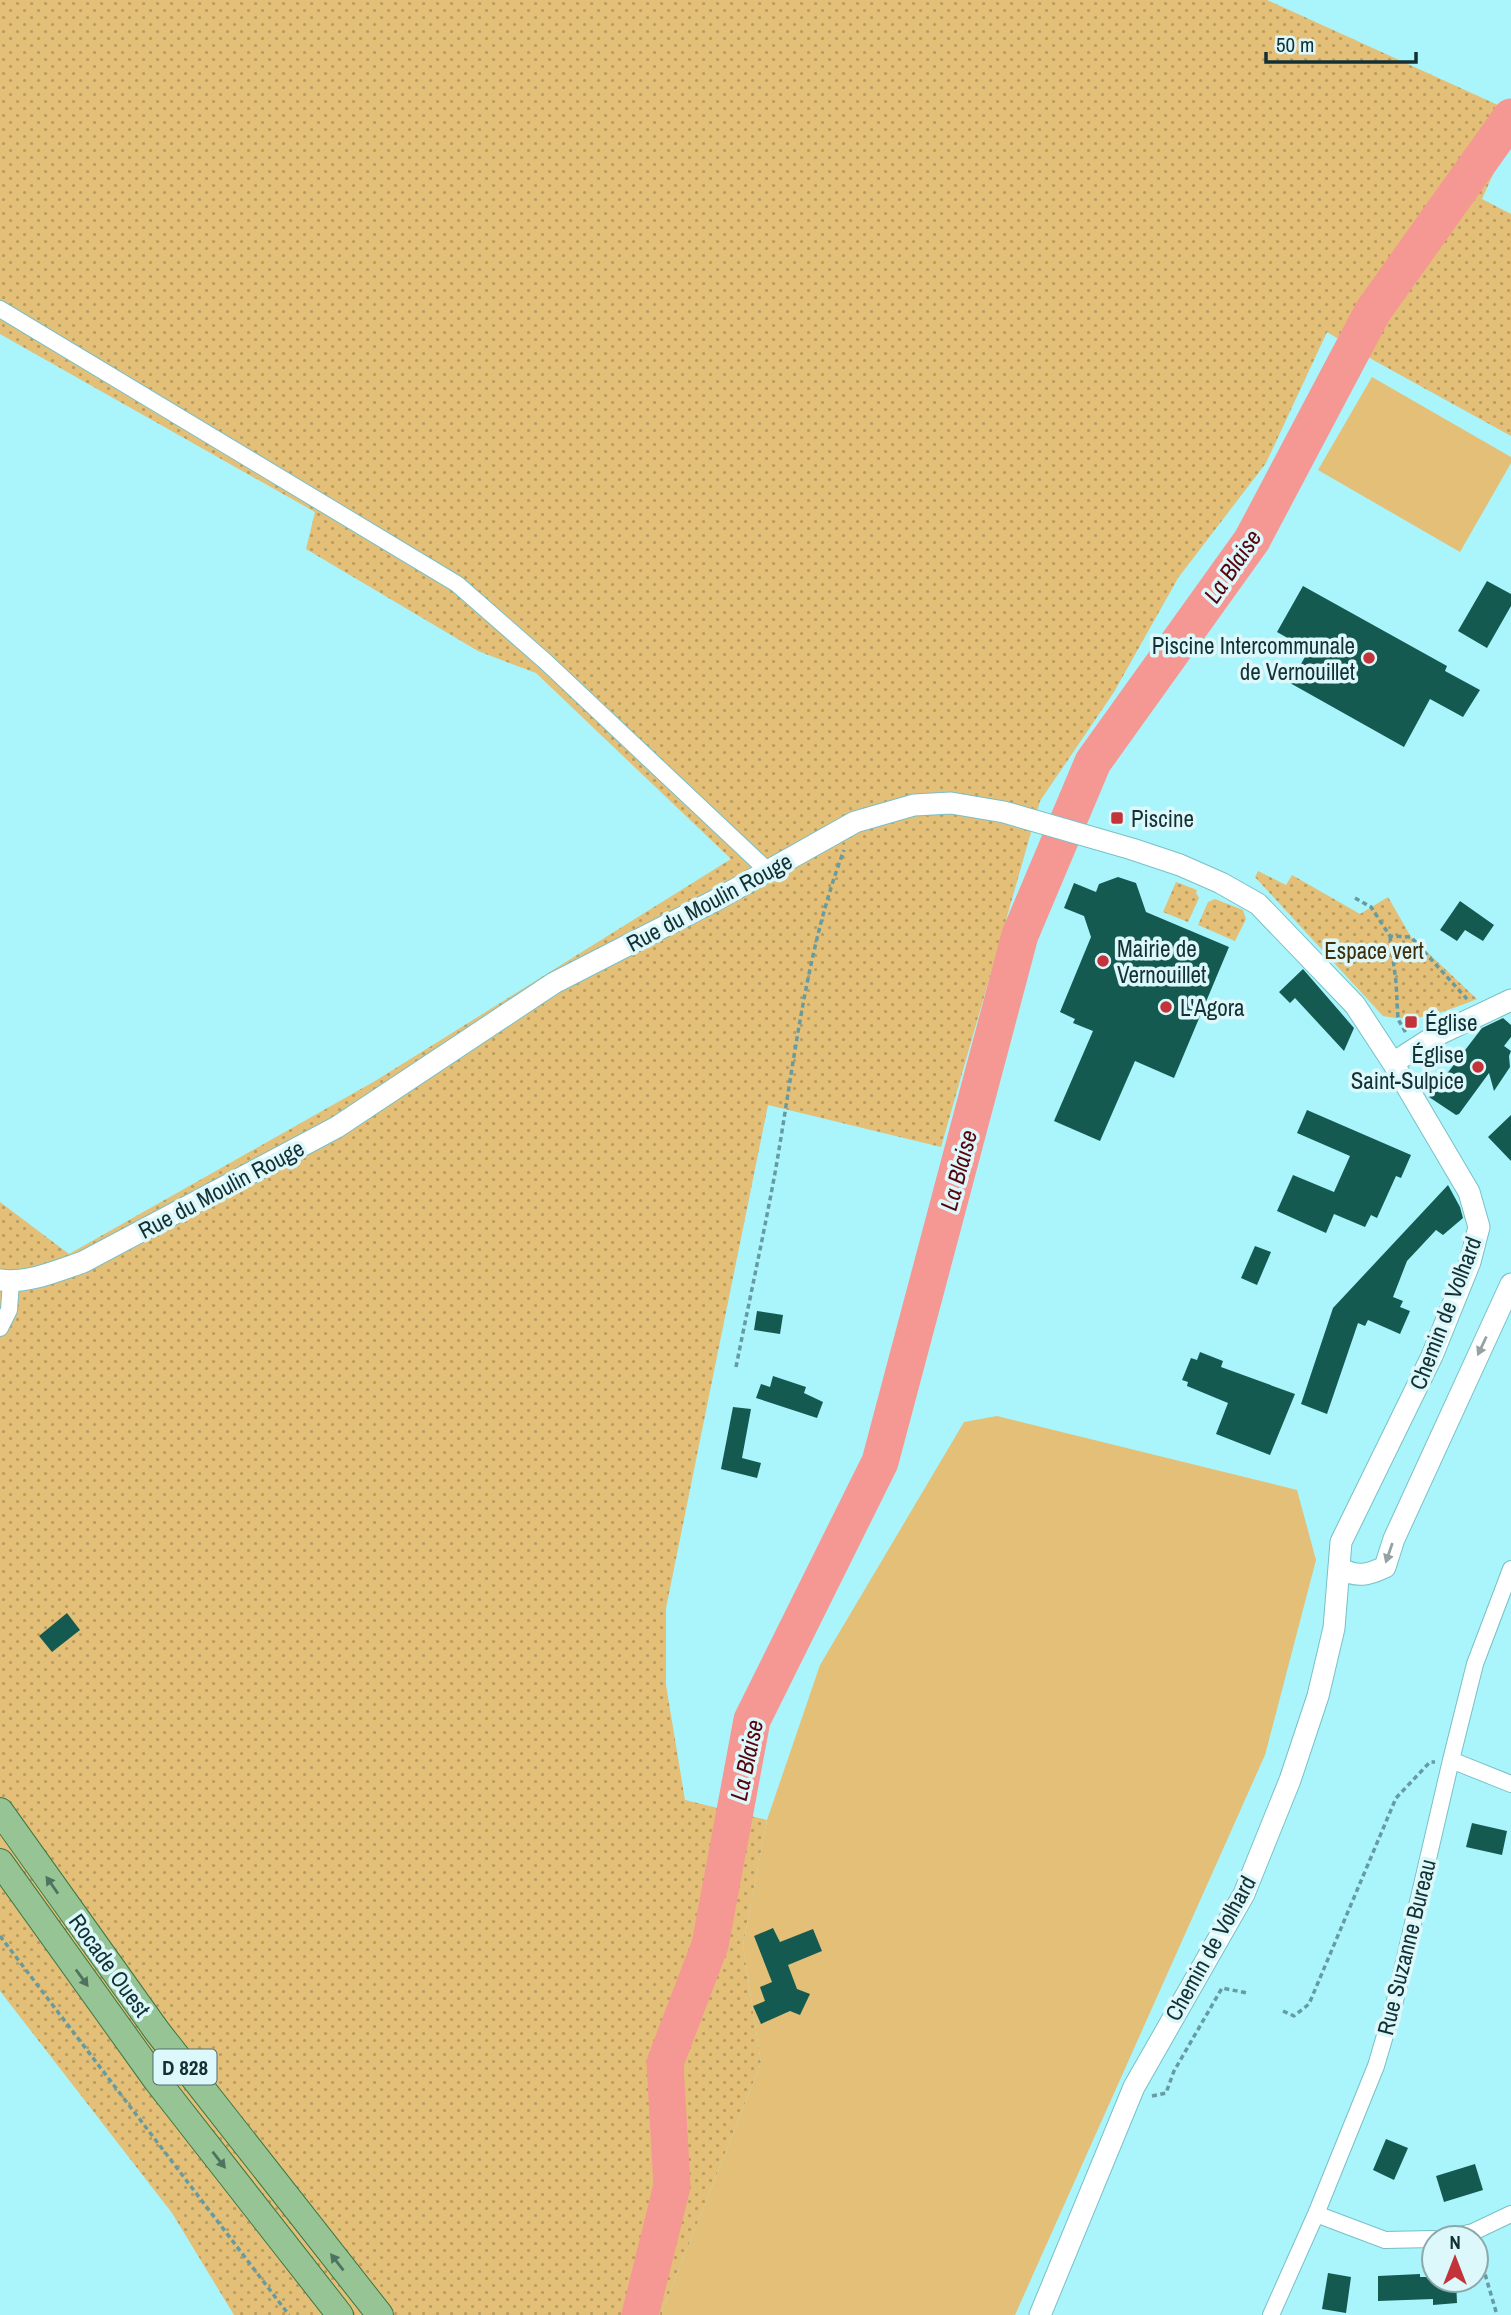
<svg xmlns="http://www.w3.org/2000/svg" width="1511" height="2315" viewBox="0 0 1511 2315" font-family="'Archivo Narrow',sans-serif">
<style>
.grass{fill:url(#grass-dots)}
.garden{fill:#e4bf77}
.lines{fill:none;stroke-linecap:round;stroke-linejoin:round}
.river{stroke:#f59893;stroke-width:37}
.building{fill:#155a51}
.minor-casing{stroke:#78c0c7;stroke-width:18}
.tertiary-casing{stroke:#78c0c7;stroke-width:23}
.primary-casing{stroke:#3c7746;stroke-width:28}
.path{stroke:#669ca1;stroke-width:3.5;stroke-dasharray:5 3.5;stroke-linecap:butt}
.minor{stroke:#fff;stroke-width:16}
.tertiary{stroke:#fff;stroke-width:21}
.primary{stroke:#97c495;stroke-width:26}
.oneway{fill:#95a2a4}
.oneway2{fill:#4e7360}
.poi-dot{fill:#c3333a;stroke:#ddf8fb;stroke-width:2.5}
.labels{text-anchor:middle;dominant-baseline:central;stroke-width:7;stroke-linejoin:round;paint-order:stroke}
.shield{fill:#ddf8fb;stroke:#506d70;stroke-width:2}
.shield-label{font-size:21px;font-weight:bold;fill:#133134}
.poi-label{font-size:23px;fill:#133134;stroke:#ddf8fb;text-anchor:start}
.street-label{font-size:23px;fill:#133134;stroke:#ddf8fb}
.park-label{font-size:23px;fill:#3f2e09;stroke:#ddf8fb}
.water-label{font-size:24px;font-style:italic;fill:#58040e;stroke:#ddf8fb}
</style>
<defs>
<pattern id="grass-dots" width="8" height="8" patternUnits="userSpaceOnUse" patternTransform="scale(1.75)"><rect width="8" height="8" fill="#e4bf77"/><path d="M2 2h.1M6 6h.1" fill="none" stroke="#b89c62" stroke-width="1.8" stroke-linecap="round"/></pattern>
</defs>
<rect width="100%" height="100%" fill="#aaf4fb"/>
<path class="grass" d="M0,0H1267L1511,111V134L1482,199L1511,214V436L1375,361L1327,332L1266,463L1178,578L1114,692L1040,801L941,1147L768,1105L666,1608V1685L685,1800L767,1820L743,1945L761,2063L662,2312V2315H234L172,2213L0,1991V1202L69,1254L375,1081L731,859L536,673L478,651L306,549L315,512L0,334Z
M1258,871L1286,885L1292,875L1360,914L1388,897L1411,937L1477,999C1443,1012 1420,1023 1383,1016L1255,877Z
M1176,882L1197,890L1196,893L1199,898L1188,922L1163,912Z
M1215,899L1243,910L1246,919L1235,941L1198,925L1208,902Z"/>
<path class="garden" d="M1372,377L1511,457V463L1460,552L1318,470Z
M997,1416L1297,1490L1316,1560L1265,1755L1015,2315H662V2312L761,2063L743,1945L767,1820L820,1665L964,1422Z"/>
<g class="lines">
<path class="river" d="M640,2315L672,2186L665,2063L710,1945L752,1720L880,1462L1020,935L1093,762L1252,540L1373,311L1511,117"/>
</g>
<path class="building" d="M1487,581L1511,594V606L1487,648L1458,631Z
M1303,586L1447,666L1445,671L1480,690L1463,717L1430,699L1404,747L1290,683L1309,650L1277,632Z
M1118,877L1136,883L1146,912L1229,947L1174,1078L1135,1061L1100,1141L1054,1121L1093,1031L1073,1023L1075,1019L1060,1012L1091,937L1084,916L1064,908L1074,883L1096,892L1099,884Z
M1460,901L1494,925L1483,941L1465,930L1457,941L1440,930Z
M1303,969L1354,1028L1344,1051L1295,998L1290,1003L1279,992Z
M1503,1018L1511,1025V1037L1504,1046L1511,1051L1509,1056L1510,1067L1494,1091L1489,1073L1459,1114L1456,1115L1429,1097L1482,1028Z
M1307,1110L1411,1155L1401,1178L1396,1176L1377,1218L1371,1215L1365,1227L1334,1214L1326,1233L1277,1211L1293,1175L1334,1192L1350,1156L1297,1133Z
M1511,1115V1161L1488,1137Z
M1448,1185L1460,1207L1463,1218L1443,1235L1436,1230L1407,1261L1393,1297L1403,1301L1400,1307L1410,1311L1400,1334L1368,1320L1365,1326L1358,1323L1327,1414L1301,1404L1333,1308Z
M1255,1246L1271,1252L1257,1285L1241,1278Z
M757,1311L783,1315L780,1334L754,1330Z
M1200,1352L1223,1361L1221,1367L1295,1394L1270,1455L1216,1434L1228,1403L1187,1386L1188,1382L1182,1380L1191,1358L1197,1360Z
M773,1376L806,1387L804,1393L823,1402L817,1418L756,1398L761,1384L770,1387Z
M733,1407L751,1409L742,1458L761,1463L757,1478L721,1469Z
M67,1613L80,1630L52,1652L39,1636Z
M1472,1823L1507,1831L1502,1855L1466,1847Z
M773,1928L780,1942L813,1929L822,1951L788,1965L797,1989L810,1994L800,2015L790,2011L761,2024L753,2006L765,2001L760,1987L772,1982L754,1936Z
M1386,2139L1408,2148L1394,2180L1373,2170Z
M1475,2164L1483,2190L1444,2202L1436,2176Z
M1328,2273L1351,2277L1346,2313L1322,2309Z
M1420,2274V2277H1434V2280H1456L1457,2303L1433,2305V2299L1378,2301V2276Z"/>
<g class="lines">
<g class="minor-casing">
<path id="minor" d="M0,309L457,584L546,662L768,871
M0,1328L9,1310L11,1281
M1451,1760L1511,1784
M1316,2214L1385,2240L1434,2239
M1447,2238L1473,2232L1511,2214
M1271,2315L1316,2214L1376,2066L1394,2005L1451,1760L1475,1664L1511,1569"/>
</g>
<g class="tertiary-casing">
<path id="tertiary" d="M1393,1063L1435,1036L1511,1000
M0,1280C27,1284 57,1271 83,1262L337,1127L554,983L716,900L855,822L914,805L951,803L1004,812L1132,849L1180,865L1221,883L1258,904L1355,1005L1393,1063L1469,1192L1479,1227L1470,1262L1432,1356L1341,1542L1334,1628L1318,1696L1290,1780L1244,1894L1134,2087L1040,2315
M1340,1568C1357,1578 1368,1575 1385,1567L1394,1539L1511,1284"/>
</g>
<g class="primary-casing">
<path id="primary" d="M0,1811L157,2031L380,2315
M0,1862L157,2081L340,2315"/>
</g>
<path class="path" d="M1355,898L1371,907L1390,936L1411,937L1467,999
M1390,936L1396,982L1398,1019L1406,1033
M736,1367C749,1302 763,1238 775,1173C794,1065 805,953 844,850
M0,1936L289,2315
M1283,2011L1294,2016L1309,2004L1396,1798L1430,1762H1435
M1152,2096L1166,2093L1174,2071L1222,1988L1247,1993
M1478,2250L1497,2315"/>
<use href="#minor" class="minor"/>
<use href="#tertiary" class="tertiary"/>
<use href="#primary" class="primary"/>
</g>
<defs><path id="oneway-solid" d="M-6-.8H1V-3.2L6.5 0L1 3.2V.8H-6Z" transform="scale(1.75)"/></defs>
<g class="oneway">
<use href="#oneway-solid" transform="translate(1482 1346) rotate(115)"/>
<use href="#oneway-solid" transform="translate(1389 1553) rotate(109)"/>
</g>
<g class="oneway2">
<use href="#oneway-solid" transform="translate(52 1885) rotate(-125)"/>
<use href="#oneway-solid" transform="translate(82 1978) rotate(54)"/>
<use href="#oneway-solid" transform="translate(219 2160) rotate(52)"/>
<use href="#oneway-solid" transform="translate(337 2262) rotate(-128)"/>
</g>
<g class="poi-dot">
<circle cx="1369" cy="658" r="7"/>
<rect x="1110" y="811" width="14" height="14" rx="3.5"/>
<circle cx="1103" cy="961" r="7"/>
<circle cx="1166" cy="1007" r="7"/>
<rect x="1404" y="1015" width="14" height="14" rx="3.5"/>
<circle cx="1478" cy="1067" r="7"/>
</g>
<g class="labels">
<rect class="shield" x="153.5" y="2049.5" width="63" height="35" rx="5"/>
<g class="shield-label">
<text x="185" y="2067">D 828</text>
</g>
<g class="poi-label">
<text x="1355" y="645" text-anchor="end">Piscine Intercommunale<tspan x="1355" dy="26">de Vernouillet</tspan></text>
<text x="1131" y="818">Piscine</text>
<text x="1117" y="948">Mairie de<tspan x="1117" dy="26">Vernouillet</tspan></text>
<text x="1180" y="1007">L'Agora</text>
<text x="1425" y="1022">Église</text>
<text x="1464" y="1054" text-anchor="end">Église<tspan x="1464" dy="26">Saint-Sulpice</tspan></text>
</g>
<g class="street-label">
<text transform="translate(709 902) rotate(-28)">Rue du Moulin Rouge</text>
<text transform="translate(221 1189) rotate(-28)">Rue du Moulin Rouge</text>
<text transform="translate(1445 1313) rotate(-69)">Chemin de Volhard</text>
<text transform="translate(1406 1947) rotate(-76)">Rue Suzanne Bureau</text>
<text transform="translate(1210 1948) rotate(-61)">Chemin de Volhard</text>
<text transform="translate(110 1965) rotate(54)">Rocade Ouest</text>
</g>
<g class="park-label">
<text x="1374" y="950">Espace vert</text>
</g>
<g class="water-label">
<text transform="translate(1232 566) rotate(-56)">La Blaise</text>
<text transform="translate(958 1170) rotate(-75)">La Blaise</text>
<text transform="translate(746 1760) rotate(-78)">La Blaise</text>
</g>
</g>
<g transform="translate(1455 2259)"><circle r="33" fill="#ddf8fb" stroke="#8ca8ab" stroke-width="2"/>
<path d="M0-5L12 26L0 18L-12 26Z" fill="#c3333a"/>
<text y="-10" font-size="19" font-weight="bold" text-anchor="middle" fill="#133134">N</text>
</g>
<path d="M1266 52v10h150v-10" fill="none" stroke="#133134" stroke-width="3.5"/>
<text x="1276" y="52" font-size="21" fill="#133134" stroke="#ddf8fb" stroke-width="5" paint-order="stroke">50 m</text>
</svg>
